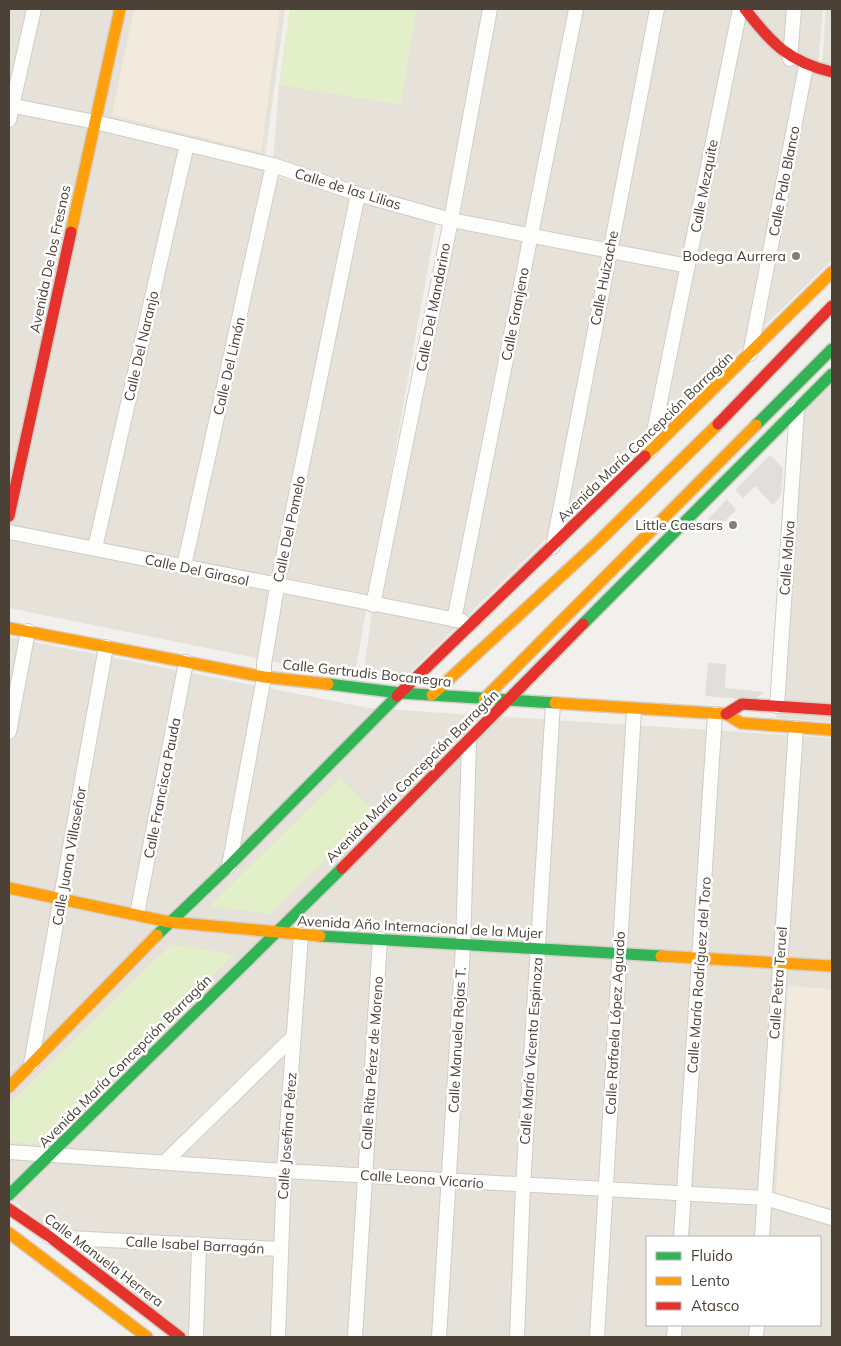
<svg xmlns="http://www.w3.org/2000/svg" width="841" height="1346" viewBox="0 0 841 1346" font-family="Mulish,sans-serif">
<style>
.residential{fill:#e7e2d9;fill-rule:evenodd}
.industrial{fill:#e2dfda}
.education{fill:#f1eadd}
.green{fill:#e2efc9}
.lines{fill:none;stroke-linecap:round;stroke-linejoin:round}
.street-casing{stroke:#cfccc8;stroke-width:16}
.fast-casing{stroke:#d4cec3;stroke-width:14}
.slow-casing{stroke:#d4cec3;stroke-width:14}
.jam-casing{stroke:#d4cec3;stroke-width:14}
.street{stroke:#fdfdfc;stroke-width:14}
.fast{stroke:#30b455;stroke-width:11}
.slow{stroke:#ff9f0a;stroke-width:11}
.jam{stroke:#e5322d;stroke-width:11}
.poi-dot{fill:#857e76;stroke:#fff;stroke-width:2}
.labels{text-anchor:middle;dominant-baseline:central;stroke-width:5;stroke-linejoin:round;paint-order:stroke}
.street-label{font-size:14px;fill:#4b4136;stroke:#fff}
.poi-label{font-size:14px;fill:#4b4136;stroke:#fff;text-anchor:end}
</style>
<rect width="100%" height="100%" fill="#f2f0ec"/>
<path class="residential" d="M9,9H285L263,172L436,224L354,678L9,608Z
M290,9H733L832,76V260L400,682L363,676L373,605L446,220L273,164L279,86Z
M748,9H823L818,65L786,51Z
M826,9H832V68L822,67Z
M832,375V722L776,718L795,411Z
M9,637L369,708L832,738V1337H184L9,1197ZM647,1237H820V1325H647Z"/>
<path class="industrial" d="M770,455L783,468L781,495L773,505L755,486L743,498L735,490Z
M727,499L736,510L717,529L708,519Z
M708,663L726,664L725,688L764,692L754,700L705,696Z"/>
<path class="education" d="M134,9H280L261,152L112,115Z
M788,986L832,989V1209L776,1193Z"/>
<path class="green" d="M290,9H416L401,105L280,85Z
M340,777L375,812L270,914L210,906Z
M172,944L234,955L41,1144L9,1142V1104Z"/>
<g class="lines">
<g class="street-casing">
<path id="street" d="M790,59L794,9
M9,105L95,122L273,165L358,194L451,220L688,266
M9,120L34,9
M750,354L806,66
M650,451L740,9
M9,532L462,621
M553,547L657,9
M95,548L187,144
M184,566L273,165
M373,605L451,220L490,9
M454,620L576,9
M777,706L797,409
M9,732L28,631
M229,866L264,677V664L277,587L358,194
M137,914L186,662
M31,1064L106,647
M9,1152L284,1171L765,1198L832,1218
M165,1162L293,1037
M50,1237L280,1249
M681,1237L715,714
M762,1237L796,728
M196,1337L199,1246
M278,1337L284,1171L301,935
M355,1337L380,939
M439,1337L463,946L469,742
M517,1337L523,1185L553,704
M597,1337L634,710
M674,1337L675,1325
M756,1337L757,1325"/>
</g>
<g class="fast-casing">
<path id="fast" d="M756,425L832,349
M583,624L832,374
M328,684L400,693L555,703
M157,935L229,866L397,696
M320,936L661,956
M9,1195L342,868"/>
</g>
<g class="slow-casing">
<path id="slow" d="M71,232L120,9
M645,456L832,272
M9,628L264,677L328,684
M432,695L597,543L718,424
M484,699L756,425
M555,703L726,714L741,723L832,730
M9,888L169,922L320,936
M661,956L832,966
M9,1087L157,935
M9,1233L147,1337"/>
</g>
<g class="jam-casing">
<path id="jam" d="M745,9C771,43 789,62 832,72
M718,424L832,306
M9,516L71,232
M397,696L645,456
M726,714L742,704L832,710
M342,868L583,624
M9,1209L50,1237L180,1337"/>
</g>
<use href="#street" class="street"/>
<use href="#fast" class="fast"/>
<use href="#slow" class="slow"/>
<use href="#jam" class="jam"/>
</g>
<g class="poi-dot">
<circle cx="796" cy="256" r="5"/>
<circle cx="733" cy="525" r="5"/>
</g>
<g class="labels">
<g class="street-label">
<text transform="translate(784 181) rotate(-79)">Calle Palo Blanco</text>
<text transform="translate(704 186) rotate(-79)">Calle Mezquite</text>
<text transform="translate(348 189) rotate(17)">Calle de las Lilias</text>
<text transform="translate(50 259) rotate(-78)">Avenida De los Fresnos</text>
<text transform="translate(604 278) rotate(-79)">Calle Huizache</text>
<text transform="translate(433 307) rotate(-79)">Calle Del Mandarino</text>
<text transform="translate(515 314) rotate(-79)">Calle Granjeno</text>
<text transform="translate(141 346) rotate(-77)">Calle Del Naranjo</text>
<text transform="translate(229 366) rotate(-77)">Calle Del Limón</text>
<text transform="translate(645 437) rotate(-44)">Avenida María Concepción Barragán</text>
<text transform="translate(289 529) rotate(-78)">Calle Del Pomelo</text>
<text transform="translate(787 558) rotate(-86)">Calle Malva</text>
<text transform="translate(197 570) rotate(12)">Calle Del Girasol</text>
<text transform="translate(367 673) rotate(6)">Calle Gertrudis Bocanegra</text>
<text transform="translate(412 776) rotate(-45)">Avenida María Concepción Barragán</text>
<text transform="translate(162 788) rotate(-79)">Calle Francisca Pauda</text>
<text transform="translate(69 856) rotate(-80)">Calle Juana Villaseñor</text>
<text transform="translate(420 927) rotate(3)">Avenida Año Internacional de la Mujer</text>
<text transform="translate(699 975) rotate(-86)">Calle María Rodríguez del Toro</text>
<text transform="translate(778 983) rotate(-86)">Calle Petra Teruel</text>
<text transform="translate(615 1023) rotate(-87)">Calle Rafaela López Aguado</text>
<text transform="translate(457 1040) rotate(-87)">Calle Manuela Rojas T.</text>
<text transform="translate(531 1051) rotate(-86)">Calle María Vicenta Espinoza</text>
<text transform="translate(125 1061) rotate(-45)">Avenida María Concepción Barragán</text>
<text transform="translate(372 1063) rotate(-86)">Calle Rita Pérez de Moreno</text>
<text transform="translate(287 1136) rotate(-86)">Calle Josefina Pérez</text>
<text transform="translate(422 1179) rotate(4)">Calle Leona Vicario</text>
<text transform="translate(195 1245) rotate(3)">Calle Isabel Barragán</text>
<text transform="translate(104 1260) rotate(37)">Calle Manuela Herrera</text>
</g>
<g class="poi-label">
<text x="786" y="256">Bodega Aurrera</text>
<text x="723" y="525">Little Caesars</text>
</g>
</g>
<rect width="841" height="1346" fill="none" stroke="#4b4136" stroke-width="20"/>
<rect x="646" y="1236" width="175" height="90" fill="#ffffff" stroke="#b7b3af"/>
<rect x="656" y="1252" width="25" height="8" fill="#30b455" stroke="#b7b3af"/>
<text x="691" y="1261" font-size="15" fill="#4b4136">Fluido</text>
<rect x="656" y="1277" width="25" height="8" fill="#ff9f0a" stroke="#b7b3af"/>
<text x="691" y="1286" font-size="15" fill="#4b4136">Lento</text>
<rect x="656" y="1302" width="25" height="8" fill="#e5322d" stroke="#b7b3af"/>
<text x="691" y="1311" font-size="15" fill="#4b4136">Atasco</text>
</svg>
